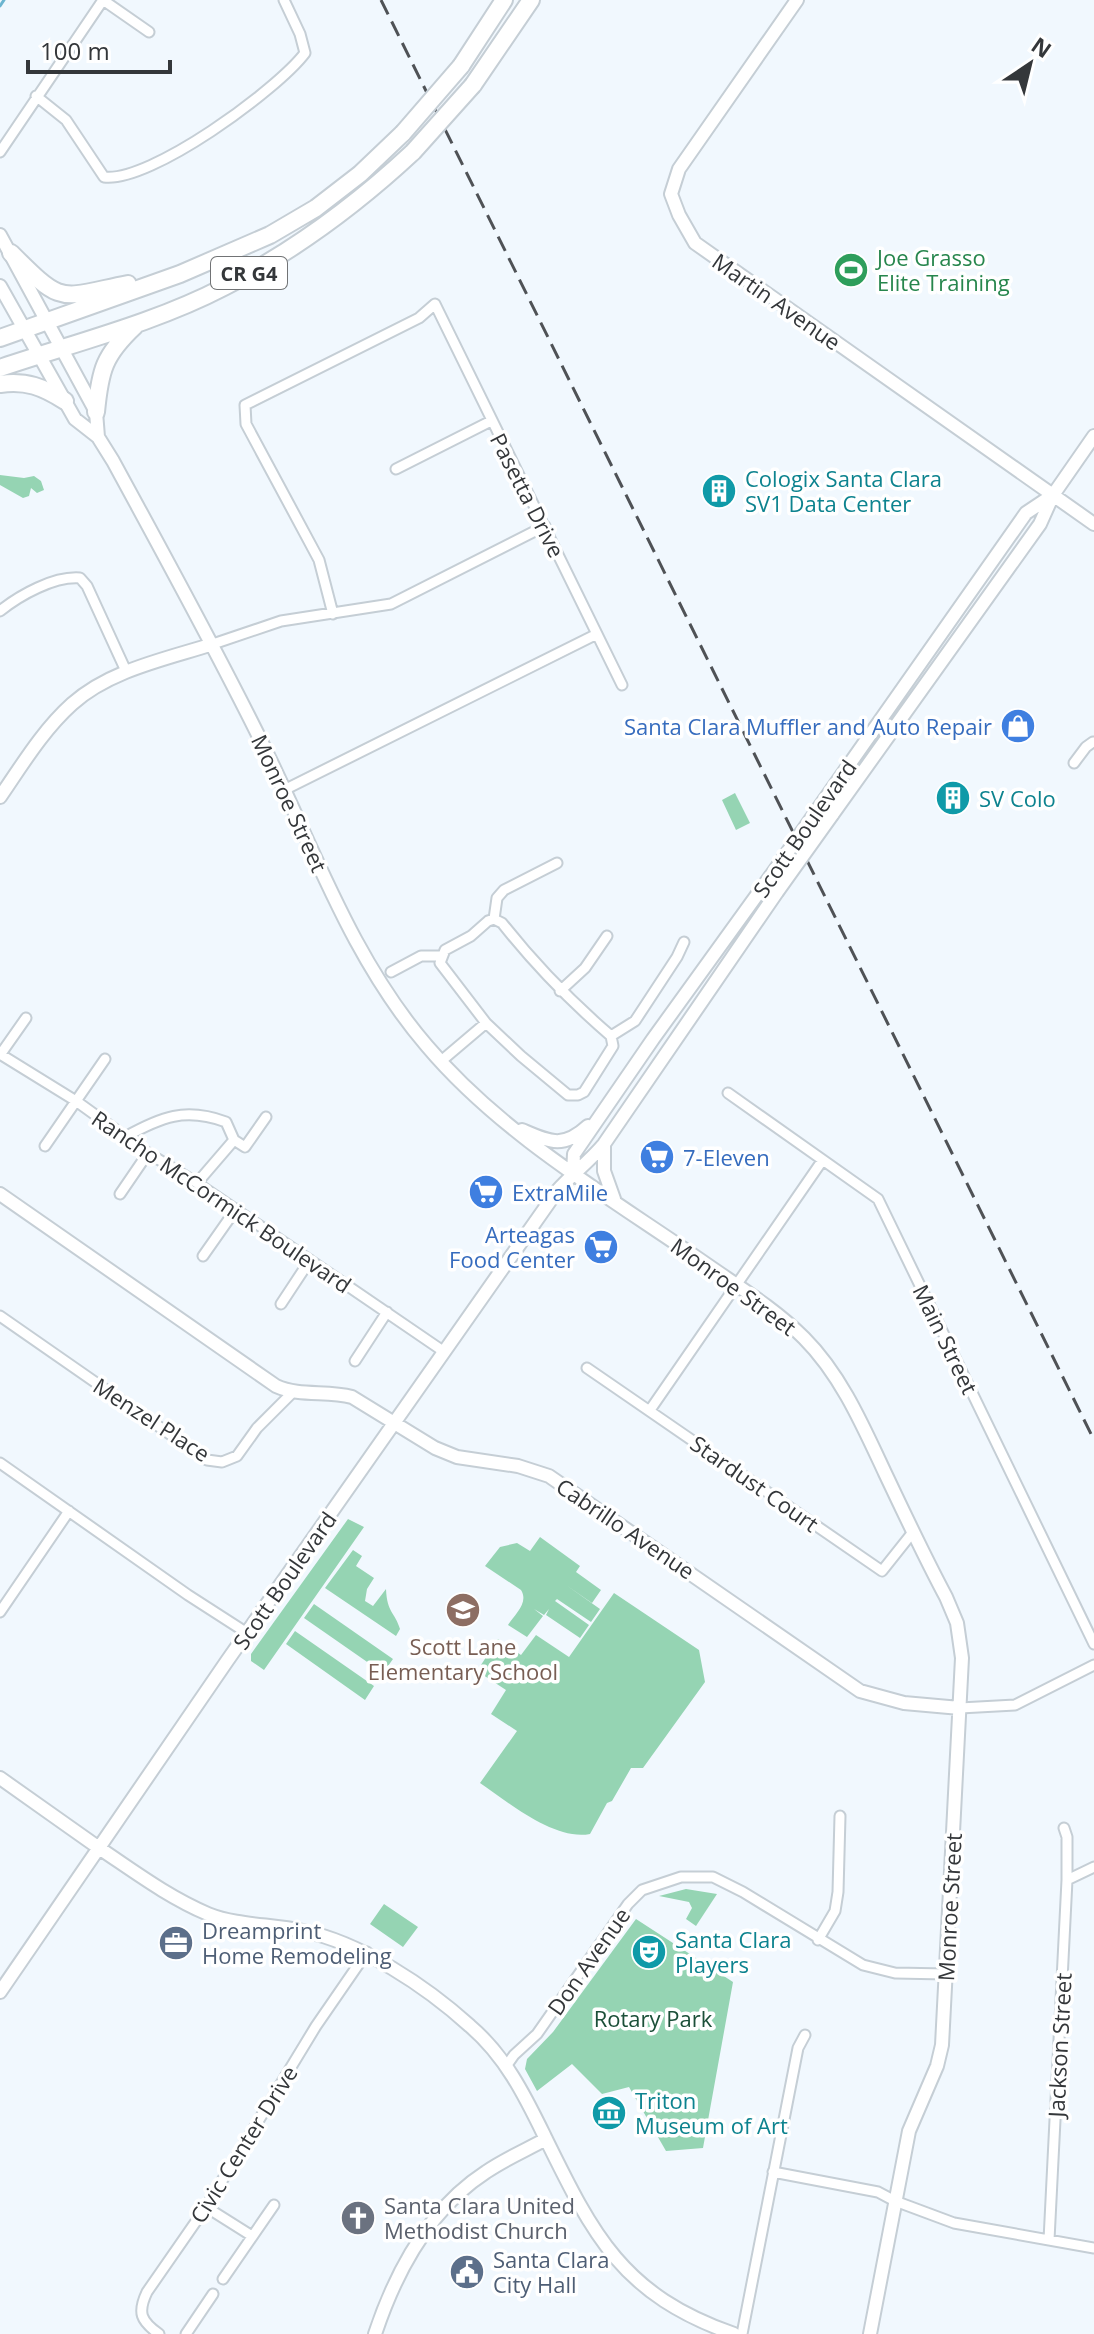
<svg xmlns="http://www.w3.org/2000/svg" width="1094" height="2334" viewBox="0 0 1094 2334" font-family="'Open Sans',sans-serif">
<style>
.green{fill:#95d4b3}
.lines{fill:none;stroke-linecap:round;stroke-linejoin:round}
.stream{stroke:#6cb5d0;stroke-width:3}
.street-casing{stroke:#c5ced5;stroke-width:13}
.secondary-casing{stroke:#c5ced5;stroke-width:16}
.highway-casing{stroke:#c5ced5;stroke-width:20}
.street{stroke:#fff;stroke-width:9}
.secondary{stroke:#fff;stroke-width:12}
.highway{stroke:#fff;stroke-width:16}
.rail{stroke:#4f5256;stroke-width:3;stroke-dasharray:16 8;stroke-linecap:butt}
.secondary-bridge-casing{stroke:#c5ced5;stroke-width:16;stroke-linecap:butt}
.highway-bridge-casing{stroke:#c5ced5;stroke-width:20;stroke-linecap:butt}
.secondary-bridge{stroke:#fff;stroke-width:12}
.highway-bridge{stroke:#fff;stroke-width:16}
.labels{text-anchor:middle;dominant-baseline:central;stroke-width:7;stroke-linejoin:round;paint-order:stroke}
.shield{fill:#fff;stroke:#717375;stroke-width:2}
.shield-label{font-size:20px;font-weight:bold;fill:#34373a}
.leisure-label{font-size:22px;fill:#27864d;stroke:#fff;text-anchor:start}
.street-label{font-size:22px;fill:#34373a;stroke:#fff}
.culture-label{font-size:22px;fill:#0d838f;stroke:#fff;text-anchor:start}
.shop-label{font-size:22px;fill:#366cbe;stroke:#fff;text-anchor:end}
.education-label{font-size:22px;fill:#785e54;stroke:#fff}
.service-label{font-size:22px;fill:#4e5e75;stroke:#fff;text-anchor:start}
.park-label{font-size:22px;fill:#1b4f38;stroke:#fff}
.worship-label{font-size:22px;fill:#5b616d;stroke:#fff;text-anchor:start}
</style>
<rect width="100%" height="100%" fill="#f1f8fe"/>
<path class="green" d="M0,475L24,478L34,476L41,481L44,490L37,493L31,488L29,496L23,498L0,485Z
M735,793L750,823L736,830L722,800Z
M348,1519L364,1527L264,1670L251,1661V1654Z
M540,1537L580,1566L576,1572L601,1590L592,1603L566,1585L600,1609L591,1622L557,1599L555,1601L589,1625L580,1638L546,1615L549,1609L544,1615L534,1609L543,1616L527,1637L508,1625C515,1614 529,1603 521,1590L485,1566L500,1547L517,1543L530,1551Z
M353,1550L362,1556L356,1566L374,1578L367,1589L365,1601L373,1606L386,1589C387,1613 395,1612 400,1629L396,1636L325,1588Z
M614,1593L699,1650L705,1682L643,1768H631L612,1801L607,1803L590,1834C555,1841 509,1803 480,1783L517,1731L491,1714L506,1690L477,1671L498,1639L521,1655L536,1635L569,1657Z
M314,1604L393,1659L383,1673L304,1618Z
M295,1631L374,1686L365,1700L286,1644Z
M686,1889L717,1894L696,1926L686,1919L692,1908L689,1902L659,1896Z
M384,1904L418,1927L403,1947L370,1924Z
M636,1919L733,1982L703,2148L666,2151L629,2087L602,2094L572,2064L537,2091L525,2069L527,2059L553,2032Z"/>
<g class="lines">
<path class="stream" d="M0,6L4,0"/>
<g class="street-casing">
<path id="street" d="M103,0L149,32
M36,96L66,120L104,177C150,183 277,90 305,53L300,34L284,0
M0,152L103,0
M396,469L491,421
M0,611C20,595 54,576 80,578L87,586L126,671
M333,614L319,560L246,424L245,405L419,318L435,304L622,685
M213,644L281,621L391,604L545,526
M1074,763L1086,747L1093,742
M284,790L597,634
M494,919L488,921L471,936L445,950L440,963L486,1023L521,1056L568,1095H578L584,1092L613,1046L611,1036
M494,919L502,923C536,966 569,1000 611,1036
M494,919L497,898L504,890L557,863
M391,972L421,956H442
M560,991L585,968L607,936
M611,1036L635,1021L677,957L684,942
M0,1054L76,1101L148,1153L197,1183L443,1351
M0,1055L26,1018
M440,1062L486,1023
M728,1093L878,1199L1094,1644
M125,1137C161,1117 185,1107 226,1122L234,1140L197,1183
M234,1140L245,1147L266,1117
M45,1146L105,1059
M120,1194L148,1153
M203,1256L236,1209
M281,1304L310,1260
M0,1316L207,1460L222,1462L237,1456L257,1428L293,1392
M355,1361L387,1312
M587,1368L882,1571L913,1532
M650,1410L822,1161
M0,1463L188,1595L247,1633
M0,1612L69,1511
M960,1708L1015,1705L1094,1665
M1064,1828L1067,1837V1880
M818,1940L835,1911L838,1892L840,1816
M507,2065L514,2055L537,2034L628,1904L642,1890L681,1877H713L743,1892L863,1965L895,1973L946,1974
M773,2172L878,2192L895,2201L954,2223L1094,2248
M206,2207L252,2236
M1049,2240L1067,1880L1094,1867
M223,2279L274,2205
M159,2334C141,2321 137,2313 147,2292L206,2207L316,2026L367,1952
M186,2334L213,2294
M742,2334L798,2048L805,2035"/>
</g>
<g class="secondary-casing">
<path id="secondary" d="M797,0L679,169L671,194L679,215L695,243L1094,524
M0,235L96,412L98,437
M0,286L75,419L98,437L113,461C165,557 217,651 265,749C315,851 352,959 427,1046C502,1135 611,1198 706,1264C739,1287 775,1309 804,1338C841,1375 863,1426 885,1473C905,1515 924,1556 946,1597L957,1623L962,1658L942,2045L937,2066L909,2131L870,2334
M0,797C22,765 43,730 72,704C110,670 166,659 213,644
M825,799L1026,513L1053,495
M832,815L1040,524L1053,495L1094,436
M522,1130C550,1142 563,1149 588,1126
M604,1144V1171L614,1199
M573,1172L574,1154L653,1039L770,877
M0,1194L276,1386C300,1397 327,1390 352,1397L435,1448L457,1457L518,1466L549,1476L860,1691L904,1703L960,1708
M0,1778C33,1801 66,1825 99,1848C135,1872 168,1897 208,1914C238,1926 271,1924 303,1931C360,1942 427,1987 470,2026C505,2056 524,2094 544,2135C593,2235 622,2295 734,2334
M0,1992L227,1661L557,1191C572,1174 589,1162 604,1144L777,892
M375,2334C396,2271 429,2209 486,2172C505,2159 526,2150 546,2139"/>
</g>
<g class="highway-casing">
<path id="highway" d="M461,66L504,0
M473,85L531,0
M11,253C64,306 58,298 128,284
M0,338L180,274L270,235L316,208L360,174L403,133
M0,368C74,343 155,323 224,287C294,251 355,206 413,152
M0,384C26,380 43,387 65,401
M96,412C100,370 104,355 135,326"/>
</g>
<use href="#street" class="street"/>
<use href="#secondary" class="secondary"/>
<use href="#highway" class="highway"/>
<path class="rail" d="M381,0L1094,1440"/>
<g class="secondary-bridge-casing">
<path id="secondary-bridge" d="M770,877L825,799
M777,892L832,815"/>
</g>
<g class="highway-bridge-casing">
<path id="highway-bridge" d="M403,133L461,66
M413,152L473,85"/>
</g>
<use href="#secondary-bridge" class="secondary-bridge"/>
<use href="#highway-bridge" class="highway-bridge"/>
</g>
<defs>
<g id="stadium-disc" transform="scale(1.8)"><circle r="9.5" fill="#2e9e5b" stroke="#fff"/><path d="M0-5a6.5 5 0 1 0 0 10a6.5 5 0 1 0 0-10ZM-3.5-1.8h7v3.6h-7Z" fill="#fff"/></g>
<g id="building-disc" transform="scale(1.8)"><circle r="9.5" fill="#0f9aa8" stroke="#fff"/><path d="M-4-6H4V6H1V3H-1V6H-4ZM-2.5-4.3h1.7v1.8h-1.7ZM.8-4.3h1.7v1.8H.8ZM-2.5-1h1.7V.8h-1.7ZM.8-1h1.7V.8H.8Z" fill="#fff"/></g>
<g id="shop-disc" transform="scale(1.8)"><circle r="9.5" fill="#3f7fe0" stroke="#fff"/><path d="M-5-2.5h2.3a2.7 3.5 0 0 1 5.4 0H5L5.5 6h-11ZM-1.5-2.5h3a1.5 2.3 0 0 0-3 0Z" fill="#fff"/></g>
<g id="supermarket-disc" transform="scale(1.8)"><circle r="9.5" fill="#3f7fe0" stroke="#fff"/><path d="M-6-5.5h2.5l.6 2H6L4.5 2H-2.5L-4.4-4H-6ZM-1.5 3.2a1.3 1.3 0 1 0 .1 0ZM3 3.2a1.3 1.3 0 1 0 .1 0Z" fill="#fff"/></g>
<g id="school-disc" transform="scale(1.8)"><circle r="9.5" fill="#8d6e63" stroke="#fff"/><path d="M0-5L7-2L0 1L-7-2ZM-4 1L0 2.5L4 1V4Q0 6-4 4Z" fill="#fff"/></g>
<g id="office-disc" transform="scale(1.8)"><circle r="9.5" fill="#5c6f8a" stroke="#fff"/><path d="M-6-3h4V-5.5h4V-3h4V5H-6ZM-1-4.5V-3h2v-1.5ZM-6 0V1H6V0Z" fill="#fff"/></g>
<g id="theatre-disc" transform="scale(1.8)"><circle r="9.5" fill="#0f9aa8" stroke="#fff"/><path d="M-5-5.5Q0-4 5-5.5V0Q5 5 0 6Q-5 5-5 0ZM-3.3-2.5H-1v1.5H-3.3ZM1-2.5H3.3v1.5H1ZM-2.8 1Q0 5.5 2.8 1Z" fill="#fff"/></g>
<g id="museum-disc" transform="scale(1.8)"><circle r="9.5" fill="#0f9aa8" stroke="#fff"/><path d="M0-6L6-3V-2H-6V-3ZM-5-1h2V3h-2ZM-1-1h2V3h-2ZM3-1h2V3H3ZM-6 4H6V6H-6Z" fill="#fff"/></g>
<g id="church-disc" transform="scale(1.8)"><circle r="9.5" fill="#6b7280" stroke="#fff"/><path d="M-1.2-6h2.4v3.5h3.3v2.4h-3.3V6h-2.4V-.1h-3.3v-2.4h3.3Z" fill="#fff"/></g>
<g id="civic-disc" transform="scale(1.8)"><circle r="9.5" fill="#5c6f8a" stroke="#fff"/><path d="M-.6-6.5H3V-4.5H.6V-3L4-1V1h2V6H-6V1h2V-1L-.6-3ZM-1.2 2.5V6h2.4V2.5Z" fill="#fff"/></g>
</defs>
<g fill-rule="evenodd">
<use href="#stadium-disc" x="851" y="270"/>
<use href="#building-disc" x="719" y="491"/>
<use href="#shop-disc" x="1018" y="726"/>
<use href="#building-disc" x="953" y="798"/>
<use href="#supermarket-disc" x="657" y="1157"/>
<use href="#supermarket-disc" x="486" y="1192"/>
<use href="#supermarket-disc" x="601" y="1247"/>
<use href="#school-disc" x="463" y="1610"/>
<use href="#office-disc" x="176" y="1943"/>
<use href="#theatre-disc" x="649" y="1952"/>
<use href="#museum-disc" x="609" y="2113"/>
<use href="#church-disc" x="358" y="2218"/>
<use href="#civic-disc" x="467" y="2272"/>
</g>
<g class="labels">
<rect class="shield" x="211" y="257" width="76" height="32" rx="6"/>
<g class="shield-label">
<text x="249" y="273">CR G4</text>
</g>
<g class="leisure-label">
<text x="877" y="257">Joe Grasso<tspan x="877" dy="25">Elite Training</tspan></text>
</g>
<g class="street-label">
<text transform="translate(777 301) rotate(35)">Martin Avenue</text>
<text transform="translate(528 495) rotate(63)">Pasetta Drive</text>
<text transform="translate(290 803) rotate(65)">Monroe Street</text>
<text transform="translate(804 828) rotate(-55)">Scott Boulevard</text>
<text transform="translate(222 1201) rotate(34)">Rancho McCormick Boulevard</text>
<text transform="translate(734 1286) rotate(36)">Monroe Street</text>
<text transform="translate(946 1339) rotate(64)">Main Street</text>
<text transform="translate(152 1419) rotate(33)">Menzel Place</text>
<text transform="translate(755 1483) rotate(35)">Stardust Court</text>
<text transform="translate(626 1528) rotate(34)">Cabrillo Avenue</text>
<text transform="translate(284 1580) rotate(-55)">Scott Boulevard</text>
<text transform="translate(949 1907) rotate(-87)">Monroe Street</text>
<text transform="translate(588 1961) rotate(-55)">Don Avenue</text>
<text transform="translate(1059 2045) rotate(-87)">Jackson Street</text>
<text transform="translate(243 2144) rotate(-58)">Civic Center Drive</text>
</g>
<g class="culture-label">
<text x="745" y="478">Cologix Santa Clara<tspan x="745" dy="25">SV1 Data Center</tspan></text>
<text x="979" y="798">SV Colo</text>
<text x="675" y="1939">Santa Clara<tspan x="675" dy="25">Players</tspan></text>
<text x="635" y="2100">Triton<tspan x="635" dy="25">Museum of Art</tspan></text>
</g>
<g class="shop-label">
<text x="992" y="726">Santa Clara Muffler and Auto Repair</text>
<text x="683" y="1157" text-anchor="start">7-Eleven</text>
<text x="512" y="1192" text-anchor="start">ExtraMile</text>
<text x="575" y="1234">Arteagas<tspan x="575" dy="25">Food Center</tspan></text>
</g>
<g class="education-label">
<text x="463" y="1646">Scott Lane<tspan x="463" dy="25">Elementary School</tspan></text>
</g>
<g class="service-label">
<text x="202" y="1930">Dreamprint<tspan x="202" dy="25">Home Remodeling</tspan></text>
<text x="493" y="2259">Santa Clara<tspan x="493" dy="25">City Hall</tspan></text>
</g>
<g class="park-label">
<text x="653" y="2018">Rotary Park</text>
</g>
<g class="worship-label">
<text x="384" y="2205">Santa Clara United<tspan x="384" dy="25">Methodist Church</tspan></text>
</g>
</g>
<g transform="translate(1030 64) rotate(35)" stroke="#ffffff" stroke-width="6" paint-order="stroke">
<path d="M0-6L14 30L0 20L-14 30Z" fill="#34373a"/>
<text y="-12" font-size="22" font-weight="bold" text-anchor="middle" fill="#34373a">N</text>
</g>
<path d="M28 60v12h142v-12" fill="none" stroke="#34373a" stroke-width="4"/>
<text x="40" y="60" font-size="24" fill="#34373a" stroke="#ffffff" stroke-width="6" paint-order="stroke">100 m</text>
</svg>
